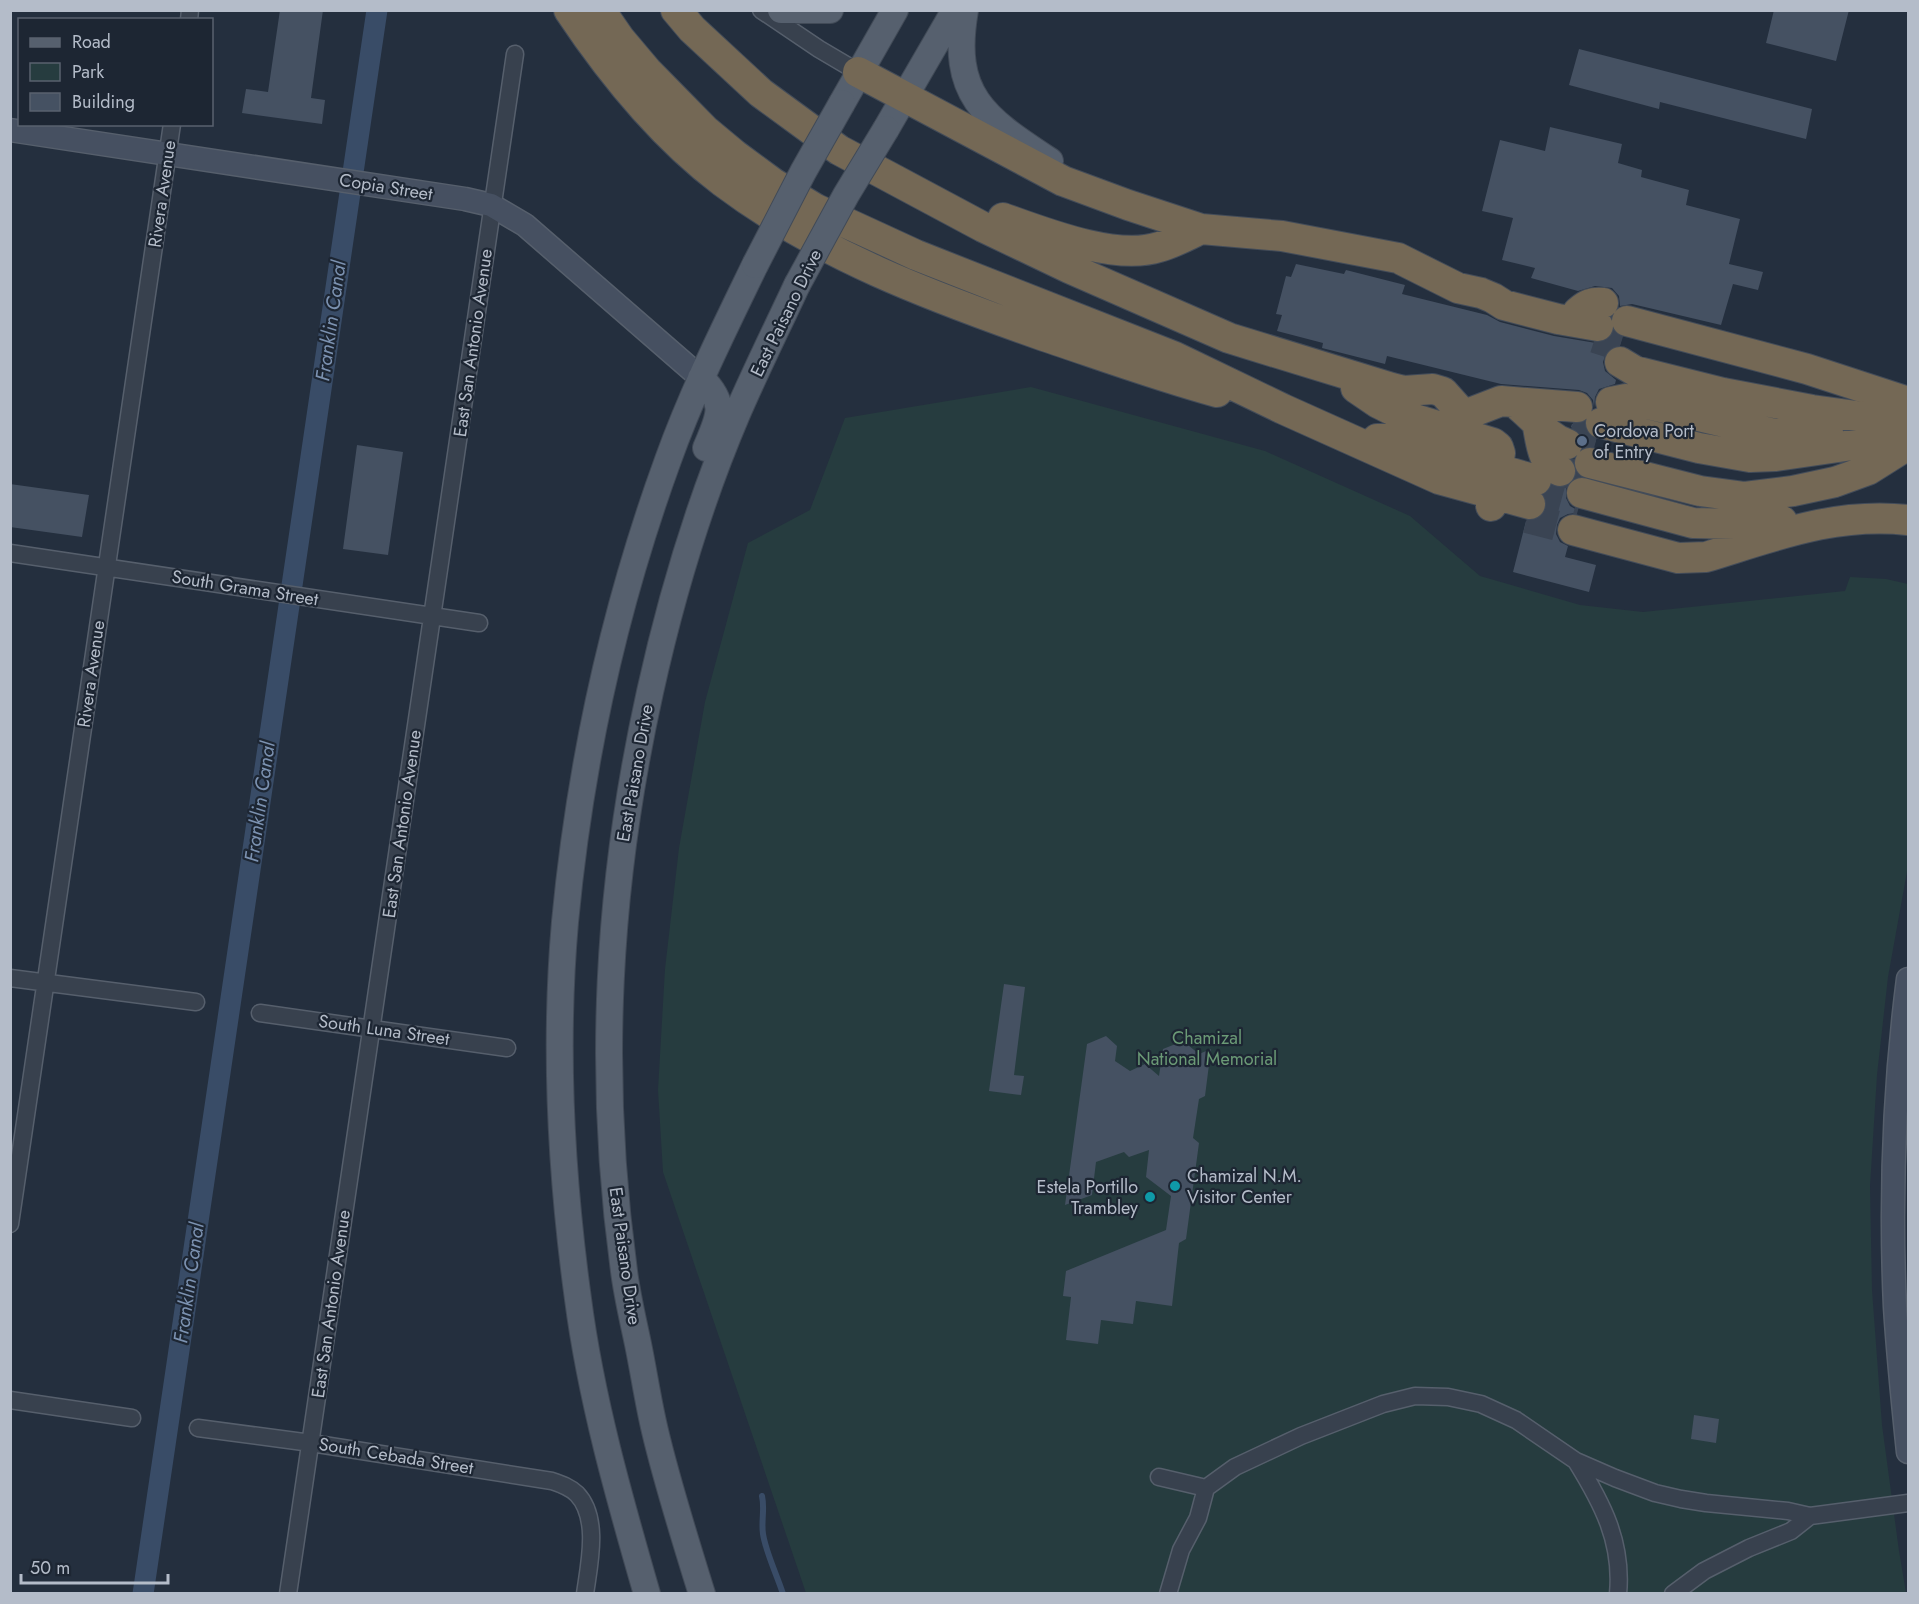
<svg xmlns="http://www.w3.org/2000/svg" width="1919" height="1604" viewBox="0 0 1919 1604" font-family="Jost,sans-serif">
<style>
.green{fill:#263c3f}
.lines{fill:none;stroke-linecap:round;stroke-linejoin:round}
.stream{stroke:#394c67;stroke-width:6}
.canal{stroke:#394c67;stroke-width:21}
.building{fill:#455162}
.motorway-tunnel{stroke:#3a4453;stroke-width:30;stroke-dasharray:30 15;stroke-linecap:butt}
.minor-casing{stroke:#565f6c;stroke-width:19}
.secondary-casing{stroke:#565f6c;stroke-width:25}
.primary-casing{stroke:#414a57;stroke-width:28}
.motorway-casing{stroke:#434c59;stroke-width:32}
.minor{stroke:#38414e;stroke-width:16}
.secondary{stroke:#465061;stroke-width:22}
.primary{stroke:#56606e;stroke-width:26}
.motorway{stroke:#746855;stroke-width:30}
.primary-bridge-casing{stroke:#414a57;stroke-width:28;stroke-linecap:butt}
.primary-bridge{stroke:#56606e;stroke-width:26}
.service-dot{fill:#5c6f8a;stroke:#1d2633;stroke-width:2}
.culture-dot{fill:#0f9aa8;stroke:#1d2633;stroke-width:2}
.labels{text-anchor:middle;dominant-baseline:central;stroke-width:4.5;stroke-linejoin:round;paint-order:stroke}
.street-label{font-size:18px;fill:#b4bcc9;stroke:#1d2633}
.poi-label{font-size:18px;fill:#b4bcc9;stroke:#1d2633;text-anchor:start}
.park-label{font-size:18px;fill:#6b9a76;stroke:#1d2633}
.water-label{font-size:20px;font-style:italic;fill:#7c92b1;stroke:#1d2633}
</style>
<rect width="100%" height="100%" fill="#242f3e"/>
<path class="green" d="M1031,387L1265,451L1410,516L1480,576L1580,605L1643,612L1845,591L1850,577L1886,579L1908,584V866L1888,977L1877,1075L1870,1186L1872,1290L1882,1425L1899,1551L1906,1593H806L663,1172L658,1090L665,969L679,848L705,702L748,543L810,510L845,418Z"/>
<g class="lines">
<path class="stream" d="M762,1496C765,1509 761,1521 763,1534C766,1553 777,1575 783,1594"/>
<path class="canal" d="M143,1594L377,10"/>
</g>
<path class="building" d="M280,10H323L311,98L325,100L322,124L242,113L246,89L268,92Z
M1774,10H1849L1836,61L1766,43Z
M1579,49L1812,109L1806,139L1660,102L1659,109L1569,85Z
M1550,127L1622,144L1618,163L1642,170L1641,177L1689,190L1686,205L1740,219L1729,264L1763,272L1758,290L1733,284L1721,325L1632,304L1620,306L1619,296L1612,288L1595,286L1578,291L1531,278L1535,268L1502,260L1513,218L1482,211L1500,140L1545,151Z
M1296,264L1344,274L1346,270L1405,285L1402,294L1487,315L1500,322L1554,336L1596,343L1604,342L1611,337L1614,332L1622,338L1620,345L1612,347L1606,353L1603,362L1605,371L1616,380L1615,384L1599,389L1595,397L1594,408L1593,400L1587,393L1579,390L1501,384L1387,356L1385,364L1322,348L1323,343L1277,331L1282,315L1276,314L1286,276L1291,277Z
M1584,423L1589,435L1596,440L1594,446L1583,447L1584,441L1581,434L1571,427L1572,424Z
M357,445L403,452L388,555L343,549Z
M10,484L89,495L82,537L10,527Z
M1552,486L1560,488L1566,487V498L1570,506L1577,510L1576,513L1568,514L1560,518L1557,525L1556,534L1560,542L1568,546L1565,557L1596,565L1589,592L1513,572L1526,521L1535,520L1542,516L1547,508V500L1544,495L1548,492Z
M1004,984L1025,987L1014,1075L1024,1076L1021,1095L989,1091Z
M1106,1036L1117,1046L1115,1061L1130,1071L1145,1064L1159,1076L1163,1049L1183,1041L1199,1054L1211,1049L1205,1096L1199,1099L1193,1138L1199,1143L1186,1239L1179,1243L1172,1306L1136,1301L1133,1324L1101,1320L1098,1344L1066,1340L1071,1297L1063,1296L1066,1271L1166,1230L1171,1196L1146,1177L1149,1150L1129,1157L1124,1152L1096,1162L1092,1195L1065,1205L1087,1044Z
M1694,1415L1719,1419L1716,1443L1691,1439Z"/>
<g class="lines">
<path class="motorway-tunnel" d="M1595,338L1620,346
M1571,430L1597,437
M1560,471L1586,478
M1533,490L1580,503
M1527,518L1573,530"/>
<g class="minor-casing">
<path id="minor" d="M761,10L819,49L858,72
M189,20L190,10
M10,553L479,623
M10,978L196,1002
M260,1013L507,1048
M10,1224L172,124
M10,1400L132,1418
M198,1428L311,1443L552,1481C561,1484 570,1487 577,1494C600,1518 589,1565 585,1594
M1576,1461C1602,1503 1623,1542 1618,1594
M1159,1477L1206,1488
M288,1594L515,54
M1168,1594L1181,1550L1198,1518L1206,1488L1235,1467L1301,1436L1383,1404L1415,1396L1448,1397L1481,1404L1516,1420L1576,1461L1615,1478L1655,1493L1681,1499L1706,1503L1788,1511L1810,1516L1908,1503
M1673,1594L1704,1571L1749,1548L1791,1531L1810,1516"/>
</g>
<g class="secondary-casing">
<path id="secondary" d="M10,130L465,199L491,205L525,225L701,378
M1908,979C1894,1088 1890,1197 1895,1307C1898,1356 1903,1404 1908,1452"/>
</g>
<g class="primary-casing">
<path id="primary" d="M781,10H830
M965,10C950,96 985,118 1050,161
M842,103L895,10
M886,129L955,10
M701,378C728,404 719,417 706,448
M647,1594C619,1497 591,1399 578,1299C561,1175 554,1047 565,922C580,764 614,608 668,460C692,393 724,329 755,265
M702,1594C685,1539 668,1486 655,1431C648,1402 644,1373 638,1344C633,1320 627,1295 624,1271C597,1074 607,886 650,692C671,597 699,503 737,414C756,370 777,328 797,285"/>
</g>
<g class="motorway-casing">
<path id="motorway" d="M569,10C611,73 662,136 723,182C820,255 930,296 1044,336C1101,355 1158,376 1217,392
M600,10L620,39L647,71L705,130L735,155L773,183L816,209L916,255L1175,357L1283,409L1439,479L1530,504
M676,10L692,29L761,93L839,150L983,227L1069,268L1229,338L1392,388L1404,391L1433,389L1443,392L1460,411L1470,413L1501,401L1577,407
M858,72L1063,181L1128,205L1201,229L1282,236L1398,258L1458,288L1481,293L1493,298L1504,305L1558,319L1598,326
M1003,218C1045,233 1116,261 1159,247C1174,243 1188,235 1201,229
M1578,312C1587,304 1592,302 1603,303
M1627,321L1807,369L1908,402
M1620,362L1635,371L1723,393L1812,410L1908,423
M1356,388L1378,403L1402,415L1493,443L1498,447L1500,453L1491,506
M1611,402L1626,399L1775,434L1828,433
M1515,403C1533,416 1546,437 1567,444
M1537,422C1541,440 1541,464 1560,471
M1601,423L1699,448L1750,457L1776,456L1908,437
M1377,439H1394L1536,480
M1590,463L1700,491L1745,497L1793,491L1835,482L1868,470L1903,448
M1582,493L1693,523L1735,524L1782,521
M1573,530L1678,558L1706,557C1775,536 1835,512 1908,520"/>
</g>
<use href="#minor" class="minor"/>
<use href="#secondary" class="secondary"/>
<use href="#primary" class="primary"/>
<use href="#motorway" class="motorway"/>
<g class="primary-bridge-casing">
<path id="primary-bridge" d="M755,265L803,172L842,103
M797,285L846,195L886,129"/>
</g>
<use href="#primary-bridge" class="primary-bridge"/>
</g>
<circle class="service-dot" cx="1582" cy="441" r="6"/>
<g class="culture-dot">
<circle cx="1175" cy="1186" r="6"/>
<circle cx="1150" cy="1197" r="6"/>
</g>
<g class="labels">
<g class="street-label">
<text transform="translate(386 187) rotate(9)">Copia Street</text>
<text transform="translate(162 194) rotate(-82)">Rivera Avenue</text>
<text transform="translate(786 313) rotate(-64)">East Paisano Drive</text>
<text transform="translate(473 343) rotate(-82)">East San Antonio Avenue</text>
<text transform="translate(245 588) rotate(9)">South Grama Street</text>
<text transform="translate(91 674) rotate(-82)">Rivera Avenue</text>
<text transform="translate(635 773) rotate(-80)">East Paisano Drive</text>
<text transform="translate(402 824) rotate(-82)">East San Antonio Avenue</text>
<text transform="translate(384 1030) rotate(8)">South Luna Street</text>
<text transform="translate(625 1256) rotate(82)">East Paisano Drive</text>
<text transform="translate(331 1304) rotate(-82)">East San Antonio Avenue</text>
<text transform="translate(396 1456) rotate(9)">South Cebada Street</text>
</g>
<g class="poi-label">
<text x="1594" y="431">Cordova Port<tspan x="1594" dy="21">of Entry</tspan></text>
<text x="1187" y="1176">Chamizal N.M.<tspan x="1187" dy="21">Visitor Center</tspan></text>
<text x="1138" y="1187" text-anchor="end">Estela Portillo<tspan x="1138" dy="21">Trambley</tspan></text>
</g>
<g class="park-label">
<text x="1207" y="1038">Chamizal<tspan x="1207" dy="21">National Memorial</tspan></text>
</g>
<g class="water-label">
<text transform="translate(331 321) rotate(-82)">Franklin Canal</text>
<text transform="translate(260 802) rotate(-82)">Franklin Canal</text>
<text transform="translate(189 1283) rotate(-82)">Franklin Canal</text>
</g>
</g>
<rect width="1919" height="1604" fill="none" stroke="#b4bcc9" stroke-width="24"/>
<rect x="18" y="18" width="195" height="108" fill="#1d2633" stroke="#59626f" stroke-width="1.5"/>
<rect x="30" y="38" width="30" height="9" fill="#56606e" stroke="#59626f" stroke-width="1.5"/>
<text x="72" y="48" font-size="18" fill="#b4bcc9">Road</text>
<rect x="30" y="63" width="30" height="18" fill="#263c3f" stroke="#59626f" stroke-width="1.5"/>
<text x="72" y="78" font-size="18" fill="#b4bcc9">Park</text>
<rect x="30" y="93" width="30" height="18" fill="#455162" stroke="#59626f" stroke-width="1.5"/>
<text x="72" y="108" font-size="18" fill="#b4bcc9">Building</text>
<path d="M21 1574v9h147v-9" fill="none" stroke="#b4bcc9" stroke-width="3"/>
<text x="30" y="1574" font-size="18" fill="#b4bcc9" stroke="#1d2633" stroke-width="4.5" paint-order="stroke">50 m</text>
</svg>
